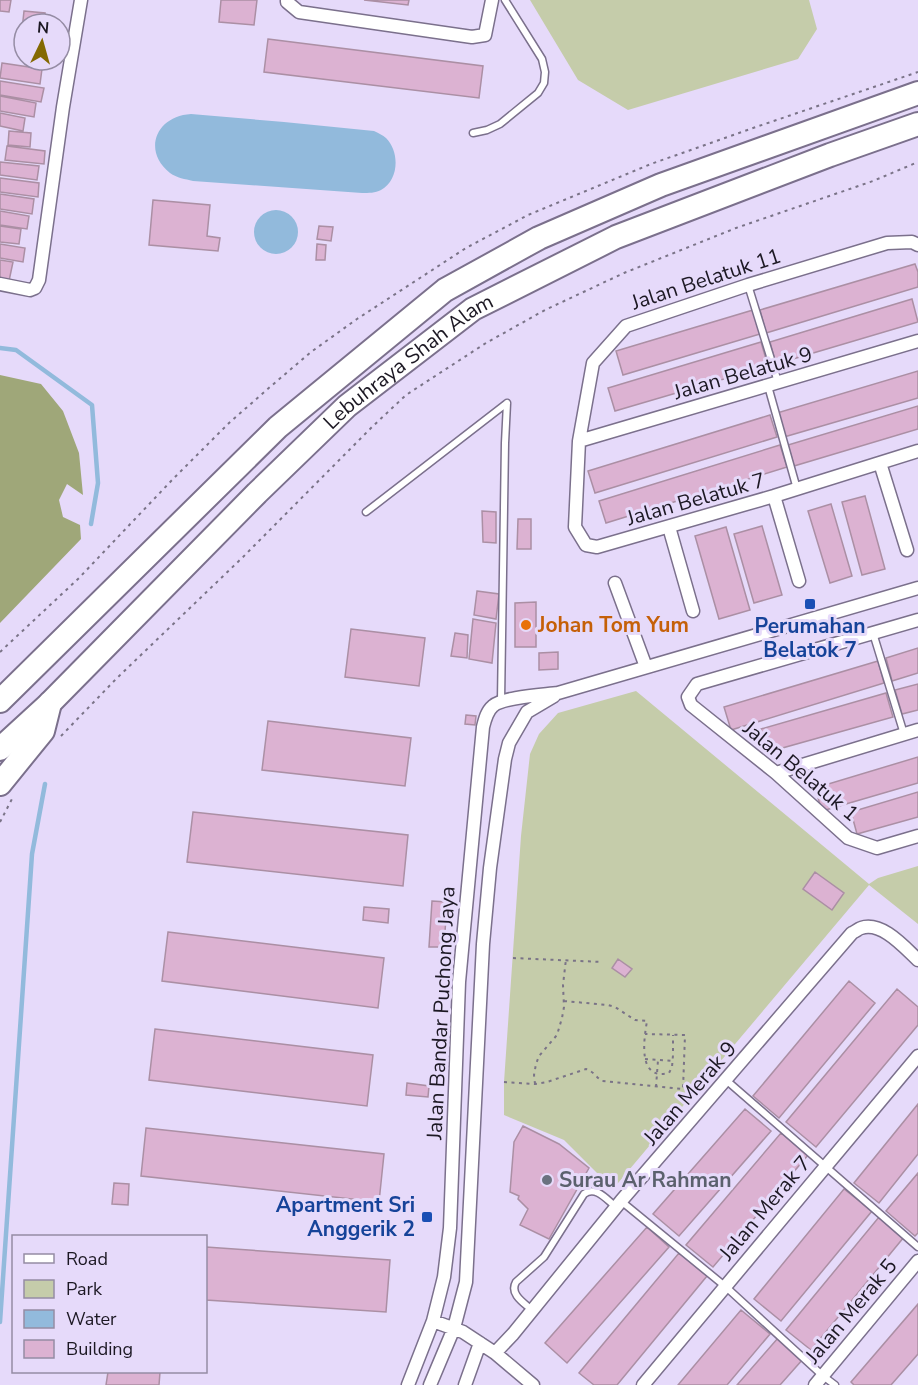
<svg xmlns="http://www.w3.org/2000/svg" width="918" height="1385" viewBox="0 0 918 1385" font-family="'Nunito Sans',sans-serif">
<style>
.green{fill:#c5ccaa}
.forest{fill:#9fa779}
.water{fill:#92badc}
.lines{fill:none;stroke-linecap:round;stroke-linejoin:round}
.stream{stroke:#92badc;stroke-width:4.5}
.building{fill:#dcb2d2;stroke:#ab8fa4;stroke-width:1.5}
.service-casing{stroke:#7b708c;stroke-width:9}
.minor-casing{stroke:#7b708c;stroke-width:15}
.motorway-casing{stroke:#7b708c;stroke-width:26}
.path{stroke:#7a7387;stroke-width:2;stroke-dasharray:3 4.5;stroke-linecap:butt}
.service{stroke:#fff;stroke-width:6}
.minor{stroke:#fff;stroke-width:12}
.motorway{stroke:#fff;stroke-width:22}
.transit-dot{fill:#1a4fb4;stroke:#e6dafa;stroke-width:2}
.food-dot{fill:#e8710a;stroke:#e6dafa;stroke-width:2}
.worship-dot{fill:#6b7280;stroke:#e6dafa;stroke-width:2}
.labels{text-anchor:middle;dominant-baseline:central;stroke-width:6;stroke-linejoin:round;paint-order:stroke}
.street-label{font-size:21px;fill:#1c1823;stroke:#e6dafa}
.food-label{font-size:21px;font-weight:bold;fill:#c56008;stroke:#e6dafa;text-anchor:start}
.transit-label{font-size:21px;font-weight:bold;fill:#164399;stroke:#e6dafa}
.worship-label{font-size:21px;font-weight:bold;fill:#5b616d;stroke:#e6dafa;text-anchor:start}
</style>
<rect width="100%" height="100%" fill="#e6dafa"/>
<path class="green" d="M530,0H809L817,29L798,59L628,110L578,80Z
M636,691L869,884L878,878L918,866V924L869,885L613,1189L564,1140L504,1115V1082L521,836L530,754L539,734L558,713Z"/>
<path class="forest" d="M0,375L41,384L63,411L79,453L83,495L67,484L59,500L63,517L80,525L81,539L0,623Z"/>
<path class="water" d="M191,114L284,122L374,131C378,133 383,135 386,138C400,152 399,180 381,190C375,193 369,193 362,193L193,181C185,179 177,178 170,173C142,151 156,116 191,114Z
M254 232a22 22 0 1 1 44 0a22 22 0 1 1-44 0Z"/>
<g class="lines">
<path class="stream" d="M0,348L16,350L92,405L98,483L91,524
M0,1322L32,854L45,784"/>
</g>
<path class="building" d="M0,0H11L9,12L0,11Z
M221,0H257L254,25L219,22Z
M364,0H409L408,5Z
M24,11L45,13L43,24H24V40L21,39Z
M268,39L483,66L479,98L264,72Z
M2,63L42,69L40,84L0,78Z
M0,81L44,88L41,102L0,95Z
M0,96L36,103L34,117L0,111Z
M0,113L25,118L23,131L0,126Z
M9,131L31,133L30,147L8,145Z
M7,146L45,151L44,164L5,160Z
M0,162L39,166L37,180L0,175Z
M0,178L39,183L38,197L0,192Z
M0,194L34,199L32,214L0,209Z
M153,200L210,205L207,236L220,238L218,251L149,245Z
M0,211L29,216L27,229L0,225Z
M0,226L21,229L19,244L0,242Z
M319,226L333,227L331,241L317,239Z
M0,244L25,248L23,262L0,258Z
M317,244L326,245L325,260H316Z
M0,260L13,262L9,281L0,280Z
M915,264L918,272V287L766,333L760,310Z
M912,299L918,322L776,364L770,342Z
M753,310L760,334L623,375L616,351Z
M761,342L768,366L615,411L608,388Z
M918,371V398L784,437L777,413Z
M918,406V429L794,466L788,445Z
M770,415L777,437L595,493L588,471Z
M780,445L787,467L606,523L599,501Z
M865,496L885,569L862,575L842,502Z
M831,504L852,576L830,583L808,511Z
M482,511L496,512V543L483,542Z
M518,519H531V549H517Z
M762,526L782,595L754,603L734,534Z
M726,527L750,610L719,619L695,536Z
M477,591L499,594L496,619L474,615Z
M536,602V647H515V603Z
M473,619L496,623L492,663L469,659Z
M351,629L425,638L419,686L345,677Z
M455,633L468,635L467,658L451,656Z
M918,648V673L892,681L886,658Z
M558,652V669L539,670V653Z
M878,661L884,683L731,730L724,707Z
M918,684V710L902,714L895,690Z
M886,693L893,717L768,752L761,729Z
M466,715L476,716L475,725L465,724Z
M268,721L411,738L405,786L262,770Z
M918,757V783L822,811L815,788Z
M918,792V817L857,834L851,812Z
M193,812L408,835L403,886L187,862Z
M815,872L844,893L832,910L803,889Z
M432,901L447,902L444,947H429Z
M364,907L389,909L388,923L363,920Z
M168,932L384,958L378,1008L162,981Z
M618,959L632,969L625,977L612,968Z
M849,981L875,1003L779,1118L753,1096Z
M897,989L918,1007V1025L816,1147L786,1122Z
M155,1029L373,1055L367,1106L149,1080Z
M407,1083L429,1086L428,1097L406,1095Z
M918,1104V1154L879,1203L854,1183Z
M745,1109L771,1131L679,1236L653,1214Z
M523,1126L559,1144L589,1168L549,1239L520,1225L528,1209L518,1199L519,1196L510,1192L514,1142Z
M146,1128L384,1154L379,1202L141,1176Z
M781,1133L808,1155L713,1267L686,1245Z
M918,1173V1233L915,1236L886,1211Z
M114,1183L129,1184L128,1205L112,1204Z
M844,1189L872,1211L781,1321L754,1299Z
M879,1217L904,1237L811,1350L786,1330Z
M647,1227L669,1247L567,1363L545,1343Z
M206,1247L390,1260L386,1312L206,1300Z
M679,1253L707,1276L617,1385H594L579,1373Z
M918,1304V1354L891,1385H854L851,1382Z
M741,1310L770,1334L727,1385H678Z
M778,1338L803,1359L780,1385H737Z
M108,1372H160L159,1385H106Z"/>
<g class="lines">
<g class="service-casing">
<path id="service" d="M473,133L487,130L500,124L538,93L544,83L545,72L542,59L505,0
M748,285L778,382
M768,386L797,489
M366,512L507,403
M873,633L904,734
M501,701L505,443L507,403
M726,1080L918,1247
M621,1201L726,1287L823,1376L835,1385
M532,1310C524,1303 509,1294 516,1282L544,1257L584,1194C596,1185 607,1200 616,1207"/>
</g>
<g class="minor-casing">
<path id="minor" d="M287,0V2L299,12L472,37L485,35L492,0
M918,245L912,242L887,243L748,285L626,326L593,363L579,441L575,527L586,545L597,547L774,496L918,451
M0,284L30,290L35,288L39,280L63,107L81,0
M579,441L918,341
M880,463L907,550
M774,496L799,581
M669,527L693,611
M615,583L646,667
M918,620L697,684L688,697L691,705L776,773L848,838L877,848L918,836
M776,773L918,730
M433,1321L463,1332L495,1353L533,1385
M495,1353L513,1334L621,1201L852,933C853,933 860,928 861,928C882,921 904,947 918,960
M408,1385L433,1321L444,1277L450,1228L459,982L483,727C485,719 487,711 493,706C503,697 543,695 558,693L918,588
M430,1385L454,1328L466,1282L483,944L490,868L505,759L509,743L527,712L554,696
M465,1385L480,1343
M643,1385L918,1056
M815,1385L918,1261"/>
</g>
<g class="motorway-casing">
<g id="motorway">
<path d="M0,701L278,427L445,290L539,238L661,185L918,93"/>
<path id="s1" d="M0,749L50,703L257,493L347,406L473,309L616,237L830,155L918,124"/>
<path d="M0,784L43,731L50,703"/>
</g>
</g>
<path class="path" d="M0,652L79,578L173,479L229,423L270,387L311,352L357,319L466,248L528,215L651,164L753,128L918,72
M61,736L117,678L243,557L372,427L406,395L486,343L545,310L624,273L736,228L873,181L918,162
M0,822L13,797
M513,958L602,962
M564,1001L608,1005L615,1007L635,1020L647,1021C644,1039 637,1081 669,1073L672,1067L673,1055V1035
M645,1059L673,1061
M504,1082L535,1084L547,1082L586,1069C593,1071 596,1077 602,1081L683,1089L685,1035L645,1034
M535,1084L534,1075L536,1064L539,1056L557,1035L562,1018L564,1007L563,985L566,959
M656,1087L658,1060"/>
<use href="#service" class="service"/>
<use href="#minor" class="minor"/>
<use href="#motorway" class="motorway"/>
</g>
<g class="transit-dot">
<rect x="804" y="598" width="12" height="12" rx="3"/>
<rect x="421" y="1211" width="12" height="12" rx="3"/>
</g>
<circle class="food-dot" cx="526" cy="625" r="6"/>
<circle class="worship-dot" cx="547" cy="1180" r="6"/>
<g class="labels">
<g class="street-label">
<text transform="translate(706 279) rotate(-18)">Jalan Belatuk 11</text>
<text stroke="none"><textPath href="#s1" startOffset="564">Lebuhraya Shah Alam</textPath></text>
<text transform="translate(743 373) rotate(-16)">Jalan Belatuk 9</text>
<text transform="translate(696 499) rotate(-16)">Jalan Belatuk 7</text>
<text transform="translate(801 771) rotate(40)">Jalan Belatuk 1</text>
<text transform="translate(441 1013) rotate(-87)">Jalan Bandar Puchong Jaya</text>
<text transform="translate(690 1093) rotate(-49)">Jalan Merak 9</text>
<text transform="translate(765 1208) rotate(-50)">Jalan Merak 7</text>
<text transform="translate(851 1311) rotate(-50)">Jalan Merak 5</text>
</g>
<g class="food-label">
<text x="538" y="625">Johan Tom Yum</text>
</g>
<g class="transit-label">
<text x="810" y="626">Perumahan<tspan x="810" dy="24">Belatok 7</tspan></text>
<text x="415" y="1205" text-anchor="end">Apartment Sri<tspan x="415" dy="24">Anggerik 2</tspan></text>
</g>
<g class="worship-label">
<text x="559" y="1180">Surau Ar Rahman</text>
</g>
</g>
<rect x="12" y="1235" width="195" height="138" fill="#e6dafa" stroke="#958ca4" stroke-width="1.5"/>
<rect x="24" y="1254" width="30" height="9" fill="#ffffff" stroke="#958ca4" stroke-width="1.5"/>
<text x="66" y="1265" font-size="18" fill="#1c1823">Road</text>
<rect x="24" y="1280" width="30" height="18" fill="#c5ccaa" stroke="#958ca4" stroke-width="1.5"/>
<text x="66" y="1295" font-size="18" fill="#1c1823">Park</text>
<rect x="24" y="1310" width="30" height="18" fill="#92badc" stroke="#958ca4" stroke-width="1.5"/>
<text x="66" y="1325" font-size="18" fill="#1c1823">Water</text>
<rect x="24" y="1340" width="30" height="18" fill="#dcb2d2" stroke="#958ca4" stroke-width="1.5"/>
<text x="66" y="1355" font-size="18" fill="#1c1823">Building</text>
<g transform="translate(42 42) rotate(5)"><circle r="28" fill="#e6dafa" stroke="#958ca4" stroke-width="1.5"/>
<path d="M0-4.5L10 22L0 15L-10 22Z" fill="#846902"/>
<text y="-9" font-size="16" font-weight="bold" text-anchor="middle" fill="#1c1823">N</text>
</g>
</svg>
